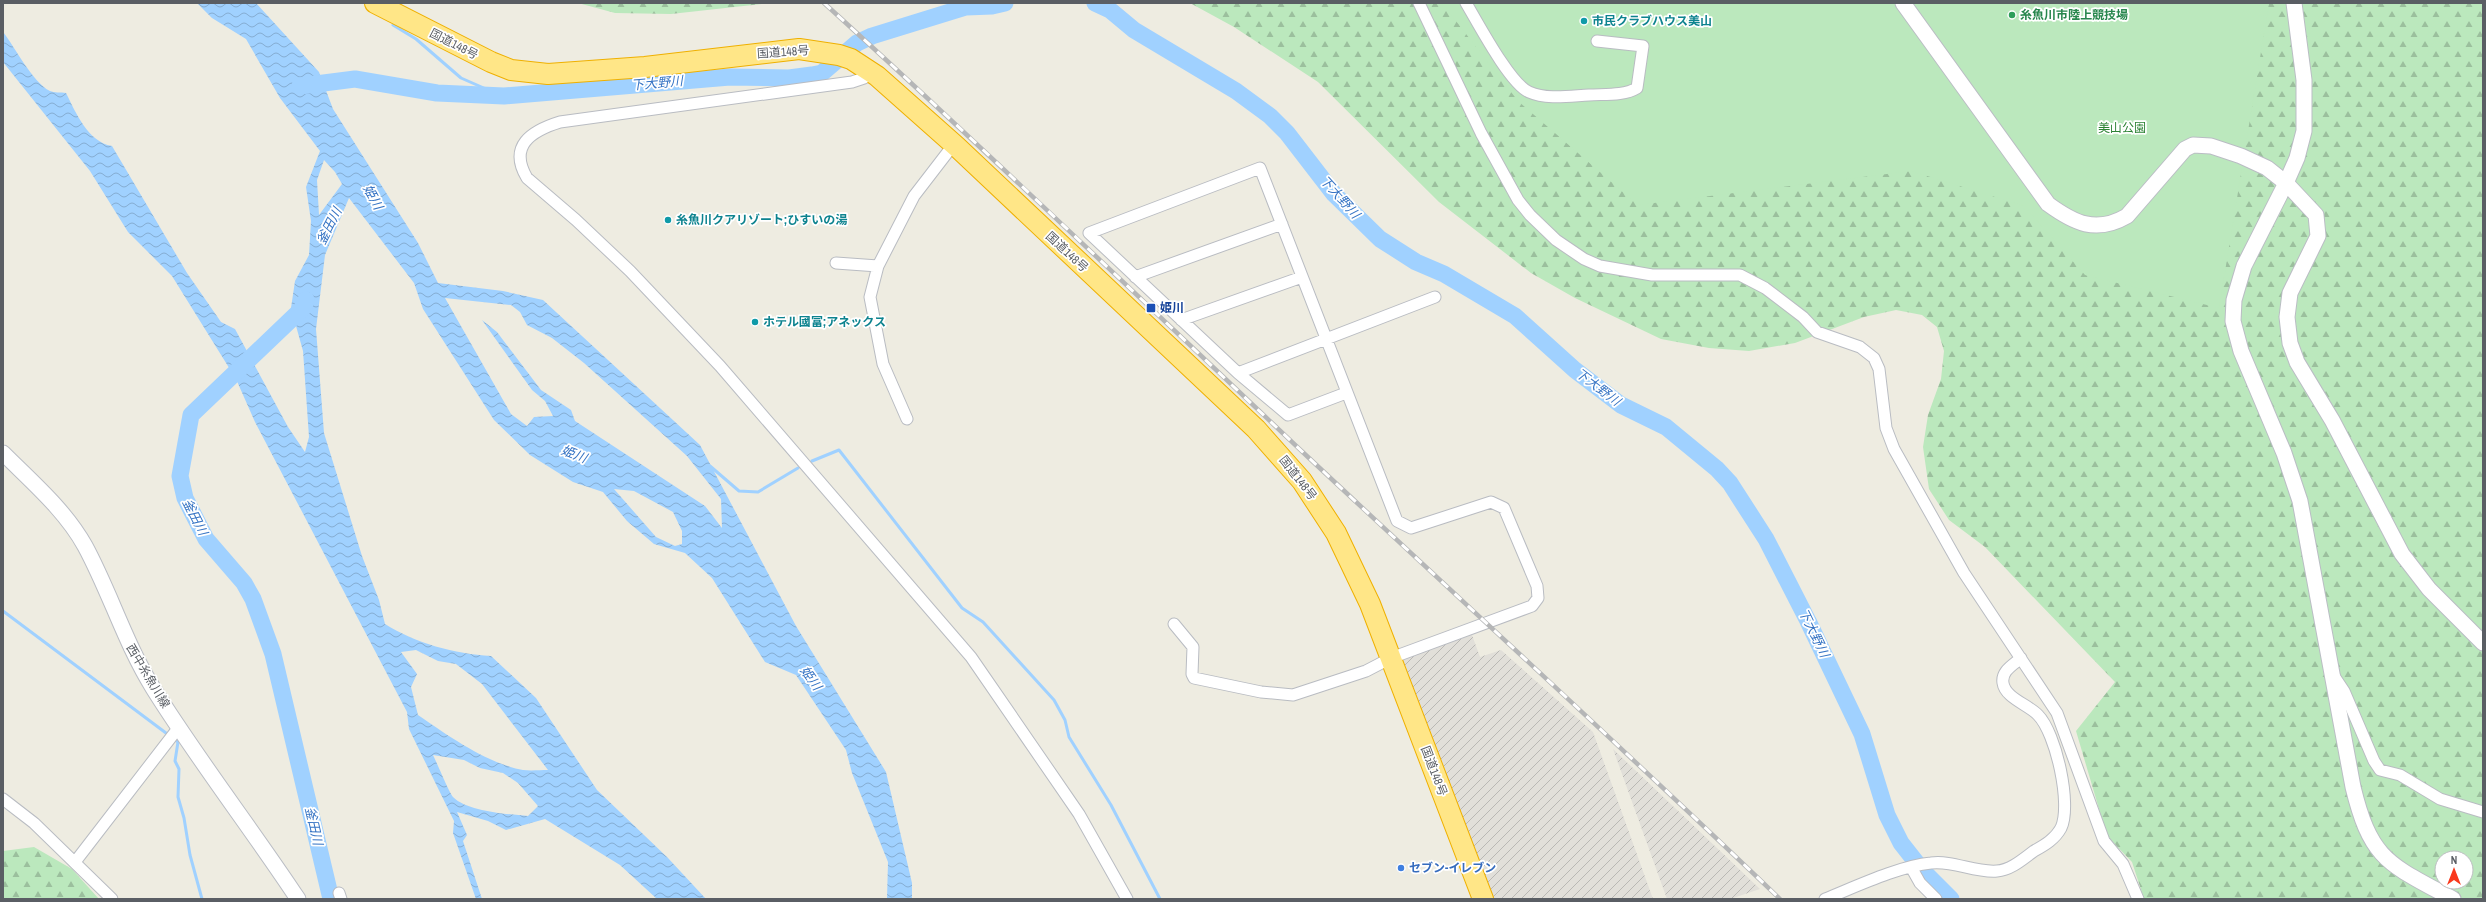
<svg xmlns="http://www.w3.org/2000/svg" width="2486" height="902" viewBox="0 0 2486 902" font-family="'Archivo Narrow','Noto Sans JP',sans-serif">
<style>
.industrial{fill:url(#industrial-furrows)}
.forest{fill:url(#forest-firs);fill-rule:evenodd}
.park{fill:#bbe8bd}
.water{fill:url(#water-waves);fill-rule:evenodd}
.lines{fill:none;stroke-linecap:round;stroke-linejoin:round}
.stream{stroke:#a0d1ff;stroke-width:3}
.river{stroke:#a0d1ff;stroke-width:17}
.street-casing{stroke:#b9bcc2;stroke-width:13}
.secondary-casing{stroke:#babdc4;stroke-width:17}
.highway-casing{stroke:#efb000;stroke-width:22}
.street{stroke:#fff;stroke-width:11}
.secondary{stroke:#fff;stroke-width:15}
.highway{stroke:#ffe687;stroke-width:20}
.rail-casing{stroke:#b5b6b7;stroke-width:4.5}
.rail{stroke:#fff;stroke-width:3;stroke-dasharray:9;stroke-linecap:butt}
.leisure-dot{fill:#2e9e5b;stroke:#fff;stroke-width:1.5}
.culture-dot{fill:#0f9aa8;stroke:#fff;stroke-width:1.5}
.transit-dot{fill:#1a4fb4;stroke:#fff;stroke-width:1.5}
.shop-dot{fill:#3f7fe0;stroke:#fff;stroke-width:1.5}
.labels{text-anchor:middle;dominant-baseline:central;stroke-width:3.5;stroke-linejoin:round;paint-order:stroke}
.leisure-label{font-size:12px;font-weight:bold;fill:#27864d;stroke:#fff;text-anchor:start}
.culture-label{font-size:12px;font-weight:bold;fill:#0d838f;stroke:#fff;text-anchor:start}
.street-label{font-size:12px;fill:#5a5e64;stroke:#fff}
.park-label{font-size:12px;fill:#2c8234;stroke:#fff}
.transit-label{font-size:12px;font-weight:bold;fill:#164399;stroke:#fff;text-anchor:start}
.shop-label{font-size:12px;font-weight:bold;fill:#366cbe;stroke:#fff;text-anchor:start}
.water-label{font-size:13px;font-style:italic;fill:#3674c4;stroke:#fff}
</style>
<defs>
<pattern id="industrial-furrows" width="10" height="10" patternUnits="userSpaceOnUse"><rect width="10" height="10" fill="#e1dfd9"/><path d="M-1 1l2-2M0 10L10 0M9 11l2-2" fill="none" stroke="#b9b8b4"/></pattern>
<pattern id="forest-firs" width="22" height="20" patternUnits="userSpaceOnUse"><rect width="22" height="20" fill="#bbe8bd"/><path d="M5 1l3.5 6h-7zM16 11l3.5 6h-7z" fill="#9bbf9d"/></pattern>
<pattern id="water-waves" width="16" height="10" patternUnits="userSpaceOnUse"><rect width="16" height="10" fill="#a0d1ff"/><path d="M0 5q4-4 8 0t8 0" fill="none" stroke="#85add2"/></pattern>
</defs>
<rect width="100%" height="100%" fill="#eeece1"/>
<path class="industrial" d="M1472,635L1480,657L1501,650L1593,732L1653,899H1490L1400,659Z
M1613,749L1760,889L1730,899H1667Z"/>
<path class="forest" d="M578,3H770L671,14L615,13Z
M1190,3H2483V899H2144L2132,862L2107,836L2076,731L2115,682L1985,547L1949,520L1929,489L1923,447L1928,415L1941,379L1944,351L1937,327L1922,315L1896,310L1864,317L1795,343L1749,351L1709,348L1661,339L1575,298L1531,273L1439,202L1318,82L1234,27ZM2442,858H2466V882H2442Z
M34,847L72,869L99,899H3V851Z"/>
<path class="park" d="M1442,3H2269L2219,308L2085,275L2024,206L1911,171L1638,205L1518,101Z"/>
<path class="water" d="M197,3H256L319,72L333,109L418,243L438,283L503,291L543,300L700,445L796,626L886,772L912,883V899H887L888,862L852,773L846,750L796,675L765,662L712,578L685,553L654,544L627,521L603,492L573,482L530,455L494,420L423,309L414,283L349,198L325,255L316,329L324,433L362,556L379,600L385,624C415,643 455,654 491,656L536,698L597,790L668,858L706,899H657L620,865L545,819L506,830L488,821L457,812L467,835L463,841L482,899H476L453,833L454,821L409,729L407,712L255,422L236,379L172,276L128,232L90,171L3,62V32C15,47 33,83 50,91C54,93 61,92 66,93C76,113 88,142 112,146L187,273L221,322L235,329L288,427L305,452L309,437L303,351L291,308L295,281L309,255L311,221L306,187L320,151L280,98L246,39L212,18ZM324,160L335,172L342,184L319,215L317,180ZM445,298L511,305L520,312L527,325L552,338L584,363L687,456L721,499L722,528L705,506L575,421L571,410L541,390L497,332L482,320L532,390L545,401L553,416L534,417L527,426L511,414ZM614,489L634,491L673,512L682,531V544L675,546L656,537ZM416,650L438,661L456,664L482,684L548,770C540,770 531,771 523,770C488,764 447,735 418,715L411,687L417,674L401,652ZM433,755L464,760L480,768L503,773L518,783L538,806L528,816C508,814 468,812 453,797C449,792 437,763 433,755Z"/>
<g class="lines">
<path class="stream" d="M393,25L416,39L461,78L502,96
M812,461L839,450L962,608L983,622L1054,700L1065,720L1069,737L1111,805L1160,899
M710,466L739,491L758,492L798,468
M3,611L178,742L175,761L179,769L178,797L184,818L190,855L202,899"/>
<path class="river" d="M1095,3L1110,10L1134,30L1236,91L1270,116L1287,133L1334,194L1380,239L1416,262L1444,274L1515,316L1575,370L1621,405L1666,427L1717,469L1730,483L1766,539L1808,621L1862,734L1887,815L1901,843L1923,871L1951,899
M300,86L355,79L437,93L504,96L730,77L789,78L812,75L822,73L857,43L872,36L966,7L992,6L1005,3
M306,300L304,307L191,415L180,476L185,498L206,539L244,583L253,599L273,654L331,899"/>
<g class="street-casing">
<path id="street" d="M1419,3L1481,133L1518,200L1530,215L1556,240L1584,259L1600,266L1652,275H1740L1765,288L1803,317L1817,332L1860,347L1874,358L1879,369L1886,428L1894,449L1964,573L2057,713L2104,841L2123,864L2138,899
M1466,3C1478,23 1510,84 1529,92C1547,100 1570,96 1589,95C1604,94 1624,96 1637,88L1643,46L1597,41
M869,70L864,78L852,82L560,122C531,131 508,146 527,178L576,220L630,271L720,366L971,657L1079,814L1127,899
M836,263L878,266
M1135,277L1282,224
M1181,320L1302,277
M1238,373L1435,297
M907,419L883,364L870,297L878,266L914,196L954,144
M1174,624L1193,647L1192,674L1194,678L1261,692L1293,695L1366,671L1391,658L1532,606L1538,598L1537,586L1504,508L1491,502L1411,528L1397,521L1260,168L1089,233L1238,373L1288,415L1346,393
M2334,676L2344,691L2374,761L2380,770L2400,775L2440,799L2483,812
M3,799L34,823L112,899
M75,862L179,727
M1911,867L1920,883L1936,899
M339,893L341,899
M1825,899C1855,887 1899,866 1931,863C1953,860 1975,873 1997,871C2011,870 2023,859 2034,851C2045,845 2055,839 2061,828C2072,805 2056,733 2038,715C2029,705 2005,698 2003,683C2001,671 2013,665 2021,658"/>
</g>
<g class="secondary-casing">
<path id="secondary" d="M1903,3L2048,204C2074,223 2096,234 2127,216L2185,149L2193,145L2211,146L2241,156L2267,168L2286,183L2316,215L2318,236L2290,293L2287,317L2290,343L2297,362L2332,420L2402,554L2429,589L2483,643
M2294,3L2304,80V131L2297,158L2286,183L2244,266L2234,300L2233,321L2241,351L2284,453L2300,501L2353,787C2371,861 2389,864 2453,899
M3,453C32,482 65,510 85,546C110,592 125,643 153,688C198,760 251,828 298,899"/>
</g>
<g class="highway-casing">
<path id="highway" d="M375,3L491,62L511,70L548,74L645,67L799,49L839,55L851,59L877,76L957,147L1256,429L1302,481L1336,533L1370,604L1483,899"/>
</g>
<use href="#street" class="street"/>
<use href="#secondary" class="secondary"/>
<use href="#highway" class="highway"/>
<g class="rail-casing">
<path id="rail" d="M824,3C988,152 1148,306 1309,458C1466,605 1625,750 1780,899"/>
</g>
<use href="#rail" class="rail"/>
</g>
<circle class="leisure-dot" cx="2012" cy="15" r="4"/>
<g class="culture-dot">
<circle cx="1584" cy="21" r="4"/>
<circle cx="668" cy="220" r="4"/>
<circle cx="755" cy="322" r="4"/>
</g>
<rect class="transit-dot" x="1146" y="303" width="10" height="10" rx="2"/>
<circle class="shop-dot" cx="1401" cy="868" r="4"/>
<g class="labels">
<g class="leisure-label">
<text x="2020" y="15">糸魚川市陸上競技場</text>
</g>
<g class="culture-label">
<text x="1592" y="21">市民クラブハウス美山</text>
<text x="676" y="220">糸魚川クアリゾート;ひすいの湯</text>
<text x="763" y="322">ホテル國富;アネックス</text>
</g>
<g class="street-label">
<text transform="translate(454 44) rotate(27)">国道148号</text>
<text transform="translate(783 52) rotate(-4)">国道148号</text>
<text transform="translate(1067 252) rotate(43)">国道148号</text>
<text transform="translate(1298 478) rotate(52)">国道148号</text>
<text transform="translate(148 676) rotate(59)">西中糸魚川線</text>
<text transform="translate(1434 771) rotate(69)">国道148号</text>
</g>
<g class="park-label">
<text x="2122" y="128">美山公園</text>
</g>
<g class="transit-label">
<text x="1160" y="308">姫川</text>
</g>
<g class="shop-label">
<text x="1409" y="868">セブン-イレブン</text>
</g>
<g class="water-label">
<text transform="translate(657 83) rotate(-5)">下大野川</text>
<text transform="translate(373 197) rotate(61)">姫川</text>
<text transform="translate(1340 197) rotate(48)">下大野川</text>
<text transform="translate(329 226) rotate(-63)">釜田川</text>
<text transform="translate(1598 387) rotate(37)">下大野川</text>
<text transform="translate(574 454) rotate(21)">姫川</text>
<text transform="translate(195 517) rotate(63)">釜田川</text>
<text transform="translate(1814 633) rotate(64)">下大野川</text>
<text transform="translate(811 678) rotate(54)">姫川</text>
<text transform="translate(314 826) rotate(77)">釜田川</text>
</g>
</g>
<rect width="2486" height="902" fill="none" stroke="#5a5e64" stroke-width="8"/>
<g transform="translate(2454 870)"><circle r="19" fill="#ffffff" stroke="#bdbfc1"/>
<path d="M0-3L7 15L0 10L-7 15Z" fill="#f9391d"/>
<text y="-6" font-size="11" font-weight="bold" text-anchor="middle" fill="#5a5e64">N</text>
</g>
</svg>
